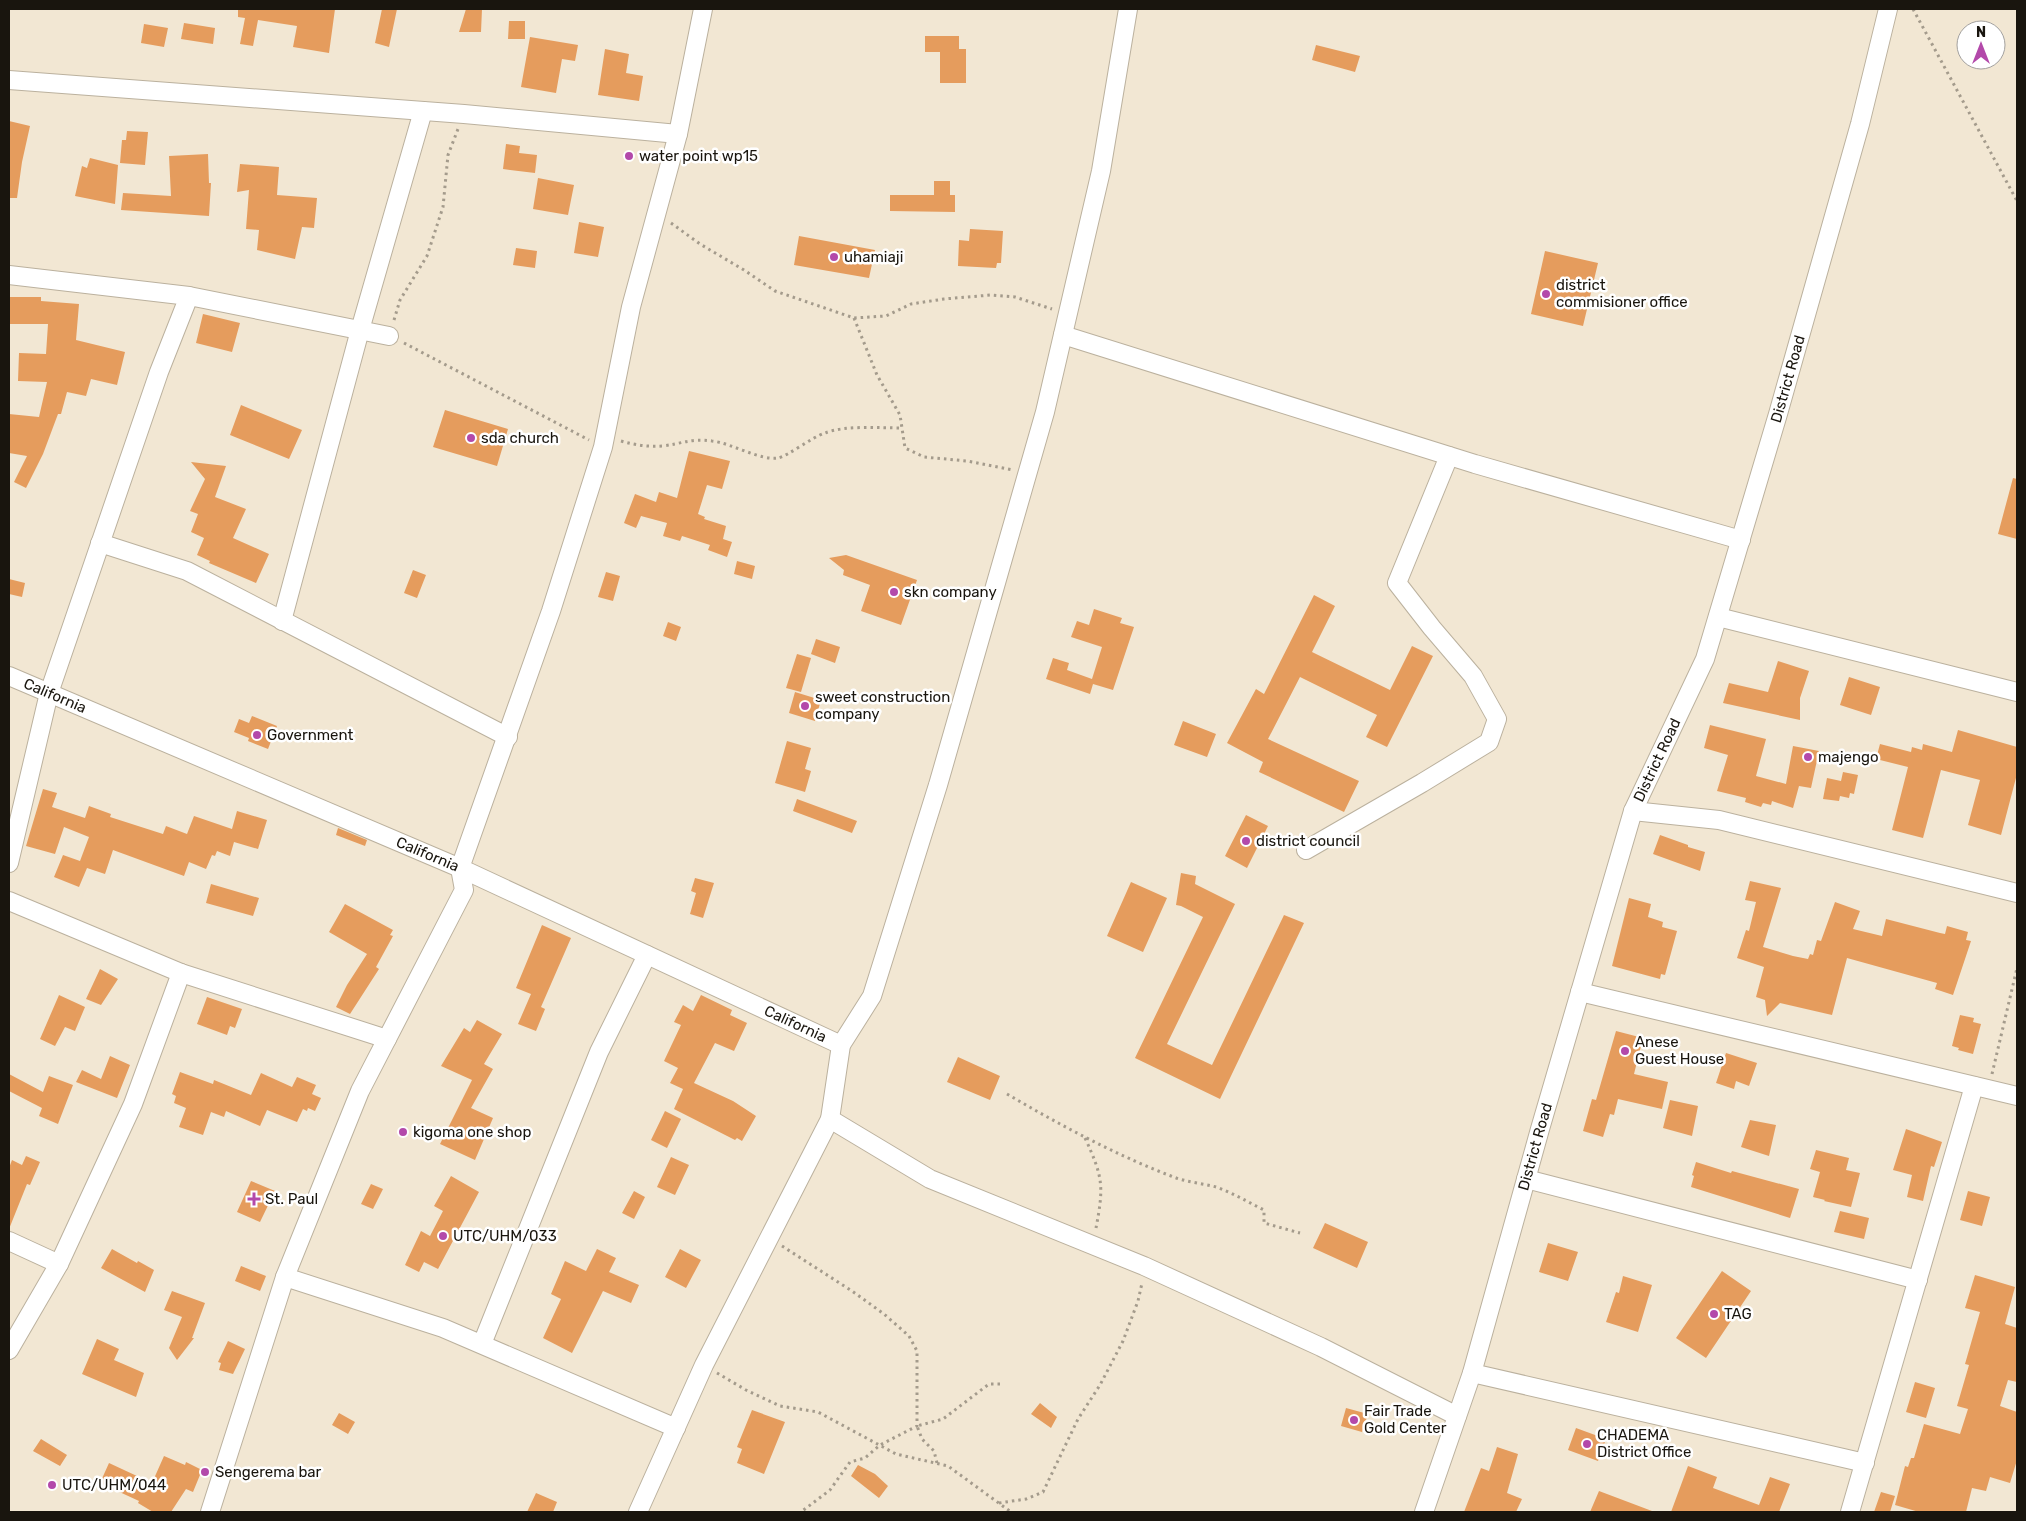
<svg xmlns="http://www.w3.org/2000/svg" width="2026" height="1521" viewBox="0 0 2026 1521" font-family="Rubik,sans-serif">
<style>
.building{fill:#e59c5d}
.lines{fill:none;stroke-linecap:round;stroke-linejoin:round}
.minor-casing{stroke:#bbb19e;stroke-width:20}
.path{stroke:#a49b8c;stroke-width:3;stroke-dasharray:2.5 4;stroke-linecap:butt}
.minor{stroke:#fff;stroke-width:18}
.poi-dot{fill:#b349aa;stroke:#fff;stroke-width:2}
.labels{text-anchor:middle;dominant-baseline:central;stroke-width:5;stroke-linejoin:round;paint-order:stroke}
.poi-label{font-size:15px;fill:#19150e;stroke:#fff;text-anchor:start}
.street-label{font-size:15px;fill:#19150e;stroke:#fff}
</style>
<rect width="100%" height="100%" fill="#f2e7d3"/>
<path class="building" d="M238,9H335L329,53L293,47L297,26L258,20L253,46L240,44L245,18L238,17Z
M382,9H397L389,47L375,43Z
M466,9H482L481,32H459Z
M509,21H525V39H508Z
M184,23L215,28L213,44L181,39Z
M144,24L168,28L164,47L141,43Z
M925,36H959V49H966V83H940V52H925Z
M530,37L578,45L575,61L562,59L556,93L521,87Z
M1316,45L1360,56L1355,72L1312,60Z
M605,49L629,54L626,73L643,76L639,101L598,95Z
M9,121L30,126L22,162L17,198H9Z
M127,131L148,132L145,165L120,163L122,140H126Z
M506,144L520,146L519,153L537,155L535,173L503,169Z
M208,154L209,183H211L209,216L121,210L123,193L171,196L169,156Z
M90,158L118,165L115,204L75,196L82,166L87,168Z
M240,164L279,167L277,195L317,198L314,228L302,227L295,259L257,250L259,230L246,229L249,190L237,192Z
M538,178L574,185L568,215L533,209Z
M934,181H950V195H955V212L890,211V195H934Z
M579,222L604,227L598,257L574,253Z
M970,229L1003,231L1001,263H997L996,268L958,266L959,240L969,241Z
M799,236L875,250L869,278L794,265Z
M516,248L537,251L535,268L513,265Z
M1545,251L1598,263L1583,326L1531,314Z
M9,297H41V301L79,304L76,340L125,352L117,385L91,379L86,396L67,392L61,414H58L43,454L26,488L14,482L27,456L9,453V414L39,417L47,382L18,381L19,353L46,354L48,324H9Z
M203,314L240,323L232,352L196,343Z
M241,405L302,430L289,459L230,435Z
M445,410L508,429L497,466L433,447Z
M689,451L730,461L722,489L707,485L698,514L705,517L704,519L726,526L723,539L732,542L727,557L708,550L710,545L682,536L680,541L663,536L667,523L641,516L636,528L624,523L635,494L656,502L659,492L677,498Z
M191,462L226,466L215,497L246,509L233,538L269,554L256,583L209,563L210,561L197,555L204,538L191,532L198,514L190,511L205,479Z
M2013,478L2017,479V539L1998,534Z
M846,555L917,580L901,625L861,611L870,585L843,575L844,570L829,558Z
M737,561L755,566L752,579L734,574Z
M413,570L426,575L417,598L404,593Z
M606,572L620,576L613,601L598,597Z
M9,579L25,583L22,597L9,594Z
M1314,595L1335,606L1312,652L1390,690L1412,646L1433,656L1387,747L1366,737L1377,715L1300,677L1268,739L1359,781L1344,812L1259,772L1263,762L1227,743L1256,689L1264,694Z
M1094,609L1122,618L1120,623L1134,627L1113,690L1093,684L1090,694L1046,679L1053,658L1069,663L1067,670L1092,679L1102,647L1071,637L1077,621L1089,625Z
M668,622L681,627L676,641L663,636Z
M816,639L840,647L835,663L811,654Z
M797,654L811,658L801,692L786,688Z
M1778,661L1809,671L1800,698V720L1723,703L1729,683L1768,692Z
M1849,677L1880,687L1871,715L1840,705Z
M795,692L821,700L815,721L789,713Z
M252,716L277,726L268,749L248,741L249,738L234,732L239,719L249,723Z
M1183,721L1216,734L1207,757L1174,745Z
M1710,725L1766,739L1756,776L1786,784L1793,746L1819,751L1811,788L1799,786L1793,808L1772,801L1771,805L1763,803L1761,807L1745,802L1746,798L1717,791L1728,755L1704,748Z
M1958,730L2017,747V774L2001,835L1968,825L1980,780L1941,770L1923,838L1892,830L1908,767L1876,759L1880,744L1911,752L1912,747L1922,750L1923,744L1952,752Z
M787,741L811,748L805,769L811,771L805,792L775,783Z
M1843,772L1858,775L1854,794L1850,793L1849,798L1840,796L1839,801L1823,799L1827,778L1841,781Z
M43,789L57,793L52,807L85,818L89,806L111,814L110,817L163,834L166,826L187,834L194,816L232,829L237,811L267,820L258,849L234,842L230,856L217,851L215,856L212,855L206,869L189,862L184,876L113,850L105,874L87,868L79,887L54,877L63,855L80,861L89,837L64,827L55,854L26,846Z
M797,799L857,821L852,833L793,811Z
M1246,815L1268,826L1247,868L1225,856Z
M338,828L367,840L365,846L336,835Z
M1660,835L1688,845V847L1705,852L1700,871L1653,854Z
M1181,873L1196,876L1195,884L1235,904L1167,1044L1212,1065L1284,915L1304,923L1220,1099L1135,1058L1203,917L1181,906L1176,905Z
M695,878L714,883L703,918L690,914L696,893L691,891Z
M1750,881L1781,888L1763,947L1793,956L1808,959L1810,954L1813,955L1817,940L1821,941L1835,902L1860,911L1853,929L1882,936L1886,919L1940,933L1945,934L1947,926L1968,932L1966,940L1971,941L1953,995L1935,989L1937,983L1847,958L1832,1015L1780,1003L1767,1016L1765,1000L1756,997L1764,967L1737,958L1746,930L1749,931L1756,902L1745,900Z
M1131,882L1167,898L1143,952L1107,936Z
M211,884L259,898L253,916L206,903Z
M1629,898L1651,904L1648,917L1663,922L1662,927L1677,931L1665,975L1661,974L1660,979L1612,966Z
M345,904L393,930L390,935L393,936L376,967L379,969L350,1014L336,1007L347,985L367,954L329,932Z
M542,925L571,938L541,1007L545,1009L536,1031L518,1024L531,994L516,988Z
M100,969L118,979L101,1005L86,999Z
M59,995L85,1007L75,1031L65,1027L55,1046L40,1039Z
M701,995L732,1010L730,1015L747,1023L734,1051L715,1043L694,1083L733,1101L756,1116L742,1141L737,1138L735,1140L674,1109L683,1089L670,1083L678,1068L664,1061L681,1025L674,1022L683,1005L693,1011Z
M207,997L242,1009L235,1028L230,1026L227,1035L197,1024Z
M1960,1015L1974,1018L1973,1022L1981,1024L1973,1054L1958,1050L1959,1048L1952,1046Z
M477,1020L502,1034L484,1064L493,1069L471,1108L493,1118L475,1160L440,1144L472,1080L441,1066L464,1028L470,1032Z
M1616,1031L1643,1038L1634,1074L1668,1082L1662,1109L1618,1099L1614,1115L1610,1114L1603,1137L1583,1131L1592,1099L1596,1100Z
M1726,1053L1757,1063L1749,1086L1736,1081L1734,1089L1716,1083Z
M110,1056L130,1065L117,1098L76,1082L82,1070L101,1079Z
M958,1057L1000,1076L990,1100L947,1082Z
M180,1072L213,1084L214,1080L251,1095L261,1073L292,1087L297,1077L316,1085L312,1094L321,1098L315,1111L308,1108L307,1111L303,1109L297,1122L267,1110L260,1126L226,1111L224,1117L211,1112L203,1135L179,1127L186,1108L174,1103L176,1096L172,1094Z
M9,1074L43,1092L49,1076L73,1085L58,1124L39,1116L42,1108L9,1091Z
M1670,1100L1698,1106L1692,1136L1663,1128Z
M665,1111L681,1119L667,1148L651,1140Z
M1750,1120L1776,1125L1769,1156L1741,1147Z
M1906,1129L1942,1142L1934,1167L1931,1166L1923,1201L1907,1197L1912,1175L1893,1170Z
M1816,1150L1849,1158L1846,1170L1860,1173L1851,1207L1824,1201L1825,1200L1813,1197L1820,1172L1810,1169Z
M26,1156L40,1162L30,1185L27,1184L9,1229V1168L12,1160L22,1165Z
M671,1157L689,1165L675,1195L657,1187Z
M1696,1162L1731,1173L1732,1171L1799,1189L1790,1218L1691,1187L1694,1176L1692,1175Z
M451,1176L479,1192L438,1269L424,1262L419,1272L405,1265L421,1231L430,1236L443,1211L434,1206Z
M251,1181L275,1191L260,1222L237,1212Z
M371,1184L383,1189L373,1209L361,1204Z
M634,1191L645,1197L634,1219L622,1213Z
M1968,1191L1990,1197L1982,1226L1960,1220Z
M1840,1211L1869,1218L1864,1239L1834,1232Z
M1325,1223L1368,1242L1357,1268L1313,1248Z
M1548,1243L1578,1252L1568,1281L1539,1272Z
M112,1249L137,1263L138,1261L154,1270L145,1292L101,1268Z
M597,1249L616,1258L609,1272L639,1285L631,1303L603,1291L572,1353L543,1338L561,1299L551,1294L565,1261L586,1271Z
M680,1249L701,1260L686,1288L665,1277Z
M241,1266L266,1276L260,1291L235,1281Z
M1722,1271L1751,1291L1706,1358L1676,1338Z
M1975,1275L2015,1287L2005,1324L2017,1328V1382L2008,1380L2000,1406L2017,1412V1460L2010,1483L1990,1477L1986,1491L1972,1488L1966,1512H1919L1895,1505L1905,1466L1908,1467L1911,1458H1914L1924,1424L1960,1434L1968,1409L1957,1406L1969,1365L1965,1364L1980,1312L1965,1308Z
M1623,1276L1652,1285L1638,1332L1606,1322L1616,1292L1619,1293Z
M172,1291L205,1303L192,1338H194L177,1360L169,1348L182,1317L164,1310Z
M97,1339L119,1349L114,1360L144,1373L136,1397L82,1374Z
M228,1341L245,1349L233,1374L219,1370L221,1363L218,1362Z
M1915,1382L1935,1388L1926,1418L1906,1412Z
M1040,1403L1057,1417L1051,1428L1031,1414Z
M1346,1408L1368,1414L1362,1432L1341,1426Z
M752,1410L785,1422L764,1474L737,1463L742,1449L737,1447Z
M339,1413L355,1422L348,1434L332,1425Z
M1576,1428L1606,1439L1598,1461L1568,1450Z
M41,1439L67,1455L60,1466L33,1451Z
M1497,1447L1518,1454L1507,1493L1522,1499L1516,1512H1464L1481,1468L1489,1471Z
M164,1456L185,1465L186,1462L202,1470L193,1492L186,1489L171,1512H153L138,1503L139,1501L100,1483L109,1463L152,1483Z
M858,1465L875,1474L888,1486L879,1498L851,1476Z
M1688,1466L1717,1477L1713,1488L1759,1505L1770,1477L1790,1484L1779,1512H1671Z
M1599,1491L1652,1511L1651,1512H1590Z
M1881,1492L1895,1496L1890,1512H1874Z
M536,1493L557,1502L553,1512H527Z"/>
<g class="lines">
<g class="minor-casing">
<g id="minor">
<path d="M9,80L464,114L678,134"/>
<path d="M9,275L189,296L389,336"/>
<path d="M1063,335L1475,464L1741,540"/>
<path d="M100,543L187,571L508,737"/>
<path d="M1718,617L2017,692"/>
<path d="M282,621L360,330L423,111"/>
<path id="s1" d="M9,676L460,868L841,1045"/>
<path d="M1633,811L1719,820L2017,893"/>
<path d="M1306,850L1422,783L1489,742L1497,719L1473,676L1432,628L1397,583L1449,456"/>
<path d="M9,863L49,693L159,372L189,296"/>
<path d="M9,901L181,973L387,1039"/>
<path d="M1580,992L2017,1096"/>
<path d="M830,1119L930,1179L1144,1266L1321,1347L1457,1416"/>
<path d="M1526,1179L1918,1280"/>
<path d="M9,1241L59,1264"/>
<path d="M285,1277L443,1328L676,1428"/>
<path d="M482,1344L599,1052L647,955"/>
<path d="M9,1350L59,1264L133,1104L181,973"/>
<path d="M1472,1373L1865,1463"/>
<path d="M210,1512L285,1277L360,1091L464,890L460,868L551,611L603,447L631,307L678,134L703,9"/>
<path d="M638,1512L704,1365L830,1119L841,1045L872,996L938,785L1045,412L1101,171L1128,9"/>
<path id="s2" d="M1424,1512L1472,1373L1540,1129L1633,811L1705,659L1778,414L1860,124L1888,9"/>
<path d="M1850,1512L1974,1086"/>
</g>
</g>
<path class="path" d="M1913,9L2017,201
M671,223L700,244L744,270L775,291L854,318L886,316L911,304L944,299L991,295L1015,297L1052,309
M854,318L877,375L900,415L905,448L924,457L967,461L1013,470
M394,320L400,300L427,256L443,207L448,155L458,129
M404,343L589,440
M621,441C635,445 648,447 662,446C681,444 691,438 712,441C731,443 761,461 778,458C788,456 812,437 825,433C845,425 880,428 902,428
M1992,1074L2017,968
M1007,1094C1060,1125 1114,1154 1171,1176C1185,1182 1201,1183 1216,1187C1233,1193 1248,1202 1264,1210V1223L1300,1233
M1085,1138C1103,1177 1104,1186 1096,1228
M782,1246L852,1291L884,1314L909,1336L917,1351V1426L880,1445L865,1458L850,1462L830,1490L801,1512
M717,1373L746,1390L780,1406L818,1412L896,1454L948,1466L1011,1512
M937,1463L934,1451L922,1439L917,1426L943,1419L989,1384H1001
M999,1503L1026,1499L1043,1492L1078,1419L1100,1385L1123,1341L1138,1301L1142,1283"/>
<use href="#minor" class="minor"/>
</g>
<g class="poi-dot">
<circle cx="629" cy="156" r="5"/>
<circle cx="834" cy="257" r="5"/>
<circle cx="1546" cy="294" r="5"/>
<circle cx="471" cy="438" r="5"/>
<circle cx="894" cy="592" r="5"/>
<circle cx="805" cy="706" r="5"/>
<circle cx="257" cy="735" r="5"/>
<circle cx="1808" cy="757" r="5"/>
<circle cx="1246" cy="841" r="5"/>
<circle cx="1625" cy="1051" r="5"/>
<circle cx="403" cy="1132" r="5"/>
<path d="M251.5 1191.5h5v5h5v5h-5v5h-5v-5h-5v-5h5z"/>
<circle cx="443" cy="1236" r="5"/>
<circle cx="1714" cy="1314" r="5"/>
<circle cx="1354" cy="1420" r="5"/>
<circle cx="1587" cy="1444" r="5"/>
<circle cx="205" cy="1472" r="5"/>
<circle cx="52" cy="1485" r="5"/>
</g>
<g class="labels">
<g class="poi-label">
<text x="639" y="156">water point wp15</text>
<text x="844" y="257">uhamiaji</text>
<text x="1556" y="285">district<tspan x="1556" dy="17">commisioner office</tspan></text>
<text x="481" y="438">sda church</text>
<text x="904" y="592">skn company</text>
<text x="815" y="697">sweet construction<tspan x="815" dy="17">company</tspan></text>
<text x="267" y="735">Government</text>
<text x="1818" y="757">majengo</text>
<text x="1256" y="841">district council</text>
<text x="1635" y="1042">Anese<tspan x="1635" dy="17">Guest House</tspan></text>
<text x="413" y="1132">kigoma one shop</text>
<text x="265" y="1199">St. Paul</text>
<text x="453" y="1236">UTC/UHM/033</text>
<text x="1724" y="1314">TAG</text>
<text x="1364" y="1411">Fair Trade<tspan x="1364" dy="17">Gold Center</tspan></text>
<text x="1597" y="1435">CHADEMA<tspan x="1597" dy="17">District Office</tspan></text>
<text x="215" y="1472">Sengerema bar</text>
<text x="62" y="1485">UTC/UHM/044</text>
</g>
<g class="street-label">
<text stroke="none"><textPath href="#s2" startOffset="1192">District Road</textPath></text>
<text stroke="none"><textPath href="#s1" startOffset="50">California</textPath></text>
<text stroke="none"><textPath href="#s2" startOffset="788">District Road</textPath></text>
<text stroke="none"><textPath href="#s1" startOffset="455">California</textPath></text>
<text stroke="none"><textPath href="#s1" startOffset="860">California</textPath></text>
<text stroke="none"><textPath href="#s2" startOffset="382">District Road</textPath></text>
</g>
</g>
<rect width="2026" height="1521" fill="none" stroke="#19150e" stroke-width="20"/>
<g transform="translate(1981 45)"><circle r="24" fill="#ffffff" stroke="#a3a19f"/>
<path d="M0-4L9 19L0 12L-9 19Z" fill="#b349aa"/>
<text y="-8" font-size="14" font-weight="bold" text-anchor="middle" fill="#19150e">N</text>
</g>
</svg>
